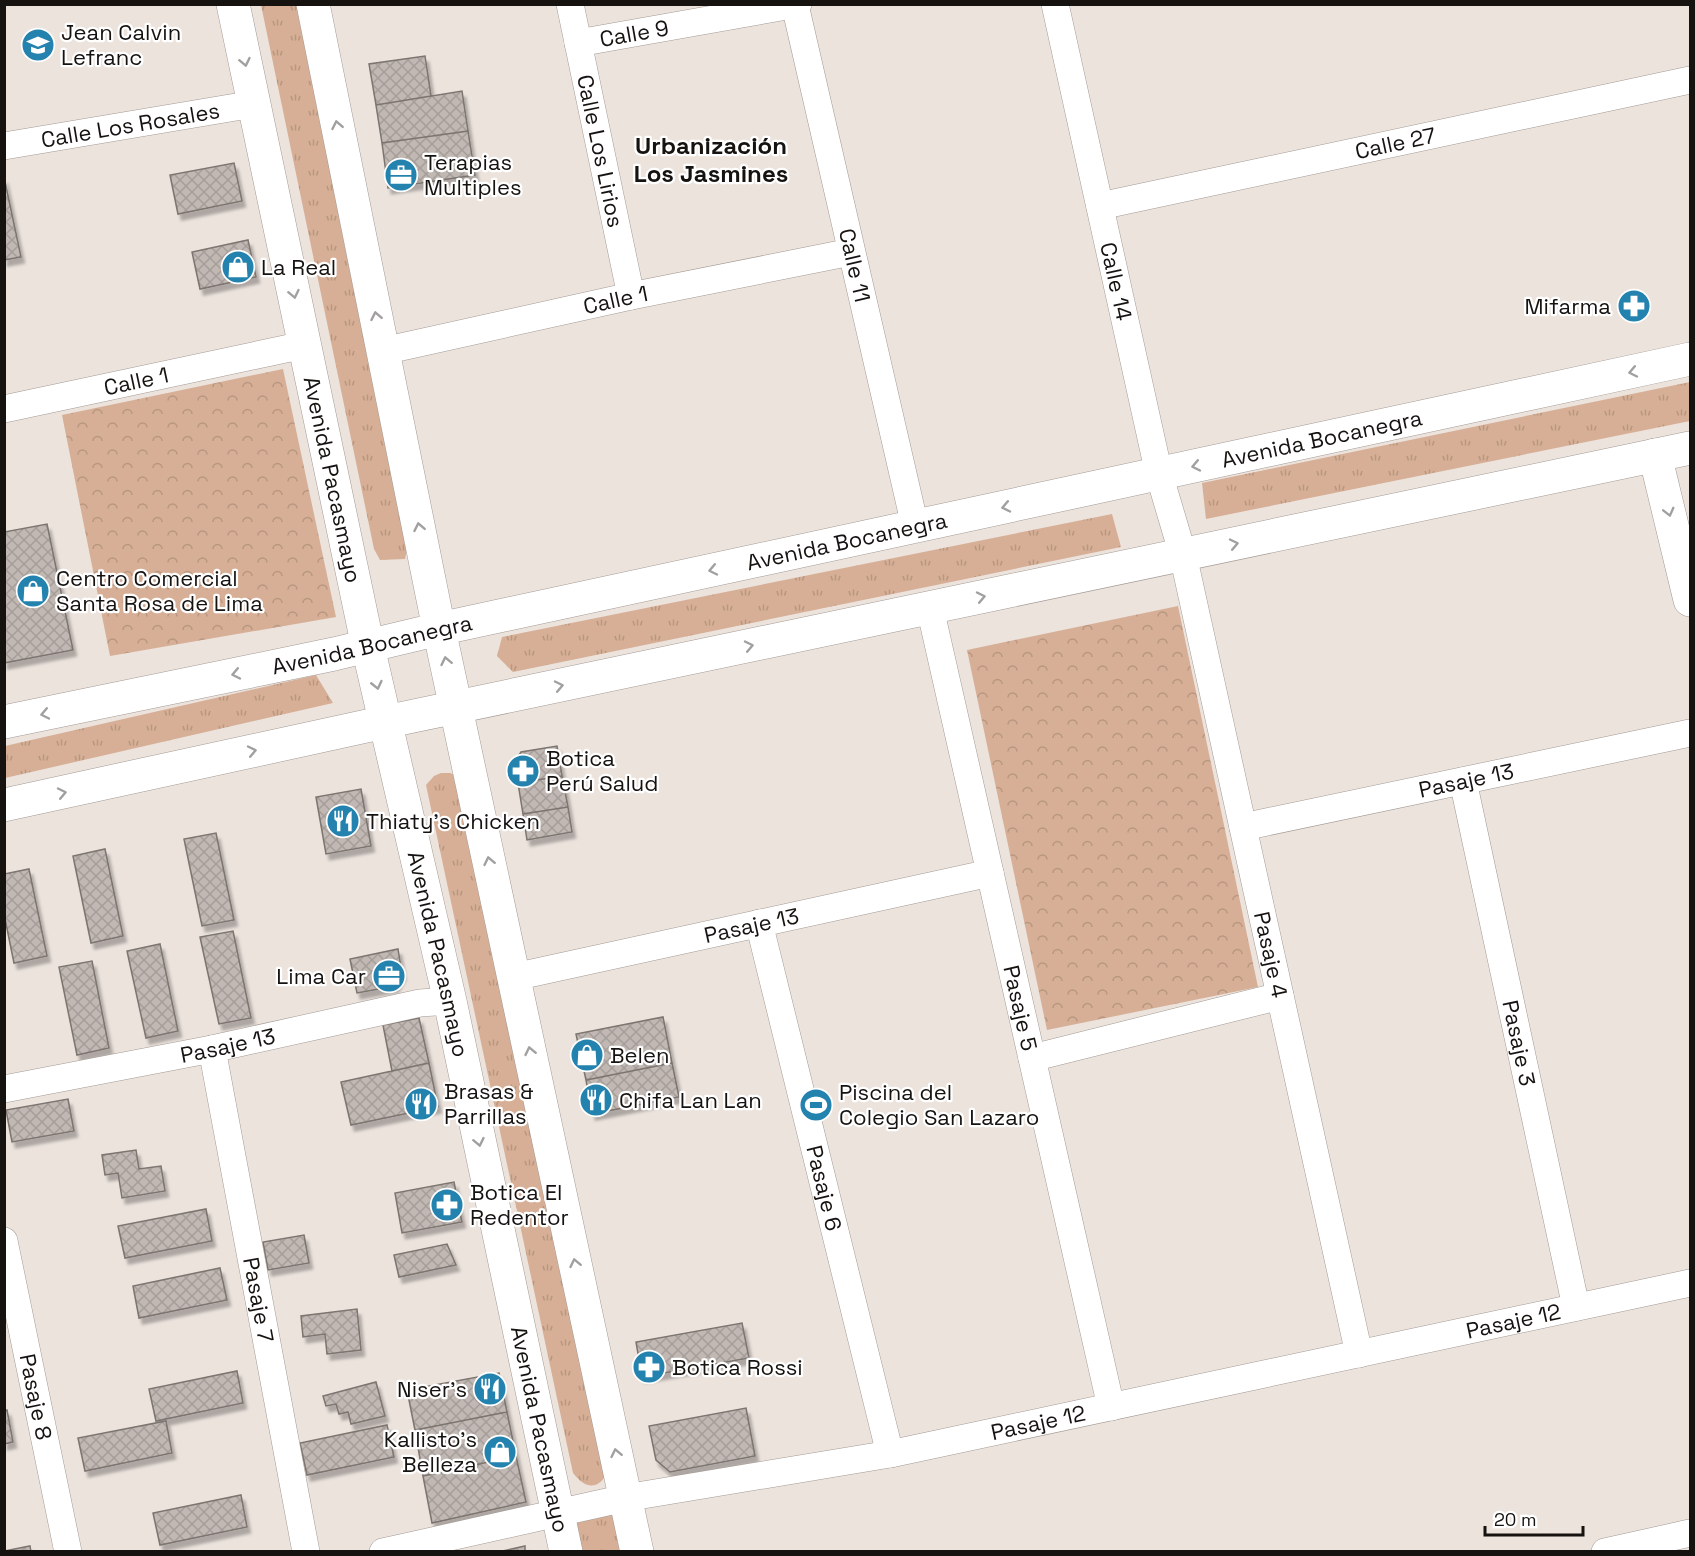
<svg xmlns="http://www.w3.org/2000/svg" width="1695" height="1556" viewBox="0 0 1695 1556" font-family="'Space Grotesk',sans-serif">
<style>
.grass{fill:url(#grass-tufts)}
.park{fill:url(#park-crowns)}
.building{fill:url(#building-cross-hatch);stroke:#7c746f;stroke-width:1.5;filter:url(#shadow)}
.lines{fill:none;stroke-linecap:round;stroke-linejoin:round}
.street-casing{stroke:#a39a95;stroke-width:28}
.secondary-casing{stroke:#a39a95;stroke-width:34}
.street{stroke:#fff;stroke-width:27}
.secondary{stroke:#fff;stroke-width:33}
.oneway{stroke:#a1a09f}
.labels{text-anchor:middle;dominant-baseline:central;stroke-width:4.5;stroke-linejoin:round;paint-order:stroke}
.poi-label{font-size:22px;fill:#151210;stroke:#fff;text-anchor:start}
.street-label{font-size:22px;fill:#151210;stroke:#fff}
.neighbourhood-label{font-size:24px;font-weight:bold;fill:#151210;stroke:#fff}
</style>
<defs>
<pattern id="grass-tufts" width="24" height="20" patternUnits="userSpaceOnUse" patternTransform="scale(1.5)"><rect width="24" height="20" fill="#d7af96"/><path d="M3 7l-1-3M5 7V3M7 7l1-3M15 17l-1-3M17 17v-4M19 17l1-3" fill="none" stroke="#b89680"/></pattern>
<pattern id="park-crowns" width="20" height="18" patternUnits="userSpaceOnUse" patternTransform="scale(1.5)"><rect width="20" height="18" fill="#d7af96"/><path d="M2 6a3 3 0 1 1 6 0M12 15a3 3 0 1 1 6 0" fill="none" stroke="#b89680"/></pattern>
<pattern id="building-cross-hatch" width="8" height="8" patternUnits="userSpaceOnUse" patternTransform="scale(1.5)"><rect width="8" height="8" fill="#c1b8b3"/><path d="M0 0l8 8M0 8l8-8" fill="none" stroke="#a59d99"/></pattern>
<filter id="shadow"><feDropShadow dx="3.5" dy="6" stdDeviation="1.5" flood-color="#0004"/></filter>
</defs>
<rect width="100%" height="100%" fill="#ece3dd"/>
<path class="grass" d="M261,5H298L408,545L405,559L380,560L374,549Z
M1690,382V421L1206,519L1202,483Z
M1112,514L1121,547L513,672L497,656L502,637Z
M316,675L333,703L5,778V746Z
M441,773H450L457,776L608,1471C599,1491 585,1489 573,1473L426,785L434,776Z
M625,1498L637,1551H566L558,1514Z"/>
<path class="park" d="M283,369L336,617L110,656L62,415Z
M1178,606L1258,987L1047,1030L967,650Z"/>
<path class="building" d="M425,56L431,96L376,105L369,64Z
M462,91L468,131L382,143L376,105Z
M468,131L475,175L388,188L382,143Z
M234,163L242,201L178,214L170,175Z
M4,177L21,257L4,260Z
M248,240L256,277L200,289L192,252Z
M47,524L73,650L4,663V532Z
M557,746L562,776L518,783L514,763L521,752Z
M562,776L568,807L523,814L518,783Z
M361,789L371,846L326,854L316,797Z
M568,807L572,832L527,840L523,814Z
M216,833L234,920L202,926L184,839Z
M105,849L123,936L91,943L73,856Z
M29,869L47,956L14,963L4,914V874Z
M233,931L251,1018L219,1024L200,937Z
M160,944L178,1031L146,1038L127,951Z
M398,949L402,974L395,986L357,993L350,959Z
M92,961L109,1048L77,1055L59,967Z
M663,1017L672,1063L586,1080L576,1034Z
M419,1018L429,1063L392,1071L383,1025Z
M429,1063L438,1107L351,1125L341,1082Z
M672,1063L679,1097L592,1114L586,1080Z
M68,1099L74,1131L12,1142L6,1110Z
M136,1150L139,1169L161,1166L165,1191L122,1198L118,1173L105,1175L102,1155Z
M454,1182L462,1222L402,1233L395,1193Z
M206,1209L212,1241L125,1258L118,1226Z
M304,1235L309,1263L268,1270L263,1242Z
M447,1244L456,1265L399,1277L394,1255Z
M220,1268L227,1300L139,1318L133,1286Z
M357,1309L361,1350L327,1354L325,1334L303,1337L301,1316Z
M742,1323L749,1358L642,1377L636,1342Z
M237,1371L243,1403L156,1421L149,1389Z
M499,1373L507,1412L415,1430L407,1390Z
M376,1382L385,1416L351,1424L348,1412L339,1414L336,1404L326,1406L323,1396Z
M746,1408L755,1456L670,1472L656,1460L649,1426Z
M4,1410H7L13,1442L4,1444Z
M507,1412L516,1456L423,1476L415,1430Z
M166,1421L172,1453L85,1471L78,1438Z
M387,1425L394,1457L307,1475L300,1443Z
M516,1456L526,1502L432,1523L423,1476Z
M241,1495L247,1527L160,1545L153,1513Z
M30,1546L31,1552H4V1551Z
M525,1546V1552H498Z"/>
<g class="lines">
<g class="street-casing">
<g id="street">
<path id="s1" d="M570,4L631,296"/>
<path id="s2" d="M1055,4L1159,474L1183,555L1359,1354"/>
<path id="s3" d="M795,5L915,526"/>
<path id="s4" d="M578,43L798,4"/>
<path id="s5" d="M4,146L254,104"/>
<path id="s6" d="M1100,206L1690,80"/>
<path id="s7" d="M383,351L631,296L851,252"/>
<path id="s8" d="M4,409L304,345"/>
<path id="s9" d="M930,608L1111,1407"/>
<path id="s10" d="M1463,781L1576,1307"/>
<path id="s11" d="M1243,827L1690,733"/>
<path id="s12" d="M759,923L890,1454"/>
<path id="s13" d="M514,977L990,873"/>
<path id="s14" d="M212,1049L306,1552"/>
<path d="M1032,1058L1280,996"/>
<path id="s15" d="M4,1089L212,1049L420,1003L450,1001"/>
<path id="s16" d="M4,1241L68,1552"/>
<path id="s17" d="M383,1552L625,1498L890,1454L1690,1283"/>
<path d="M1605,1552L1690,1533"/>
</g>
</g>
<g class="secondary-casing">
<g id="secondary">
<path id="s18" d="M233,4L368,647L450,1001L566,1552"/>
<path d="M313,4L439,629L637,1552"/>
<path d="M1655,455L1690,600"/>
<path id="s19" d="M4,722L334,654L439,629L1690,359"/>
<path d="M4,805L385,722L1690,448"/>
</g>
</g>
<use href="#street" class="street"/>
<use href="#secondary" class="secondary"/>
</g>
<defs><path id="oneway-chevron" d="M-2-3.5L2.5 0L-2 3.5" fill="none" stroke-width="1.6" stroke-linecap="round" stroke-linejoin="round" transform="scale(1.5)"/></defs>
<g class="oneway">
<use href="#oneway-chevron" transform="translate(245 62) rotate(78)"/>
<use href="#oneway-chevron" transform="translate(337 125) rotate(-101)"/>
<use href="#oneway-chevron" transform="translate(294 294) rotate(78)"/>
<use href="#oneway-chevron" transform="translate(376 316) rotate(-101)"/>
<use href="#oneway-chevron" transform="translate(1633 372) rotate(168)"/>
<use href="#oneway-chevron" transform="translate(1196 466) rotate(168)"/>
<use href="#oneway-chevron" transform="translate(1006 507) rotate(168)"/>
<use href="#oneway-chevron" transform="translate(1669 512) rotate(76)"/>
<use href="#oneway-chevron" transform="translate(419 527) rotate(-101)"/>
<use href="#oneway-chevron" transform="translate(1234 544) rotate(-12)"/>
<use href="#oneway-chevron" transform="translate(713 570) rotate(168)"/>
<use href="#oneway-chevron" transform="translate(981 597) rotate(-12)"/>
<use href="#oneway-chevron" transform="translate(749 646) rotate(-12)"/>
<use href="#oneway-chevron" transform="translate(446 661) rotate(-102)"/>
<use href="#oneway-chevron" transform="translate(236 674) rotate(168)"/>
<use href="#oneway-chevron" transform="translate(377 685) rotate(77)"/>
<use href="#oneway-chevron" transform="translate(559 686) rotate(-12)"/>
<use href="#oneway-chevron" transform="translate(45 714) rotate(168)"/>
<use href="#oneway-chevron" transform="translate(252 751) rotate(-12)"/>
<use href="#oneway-chevron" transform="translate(62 793) rotate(-12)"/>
<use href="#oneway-chevron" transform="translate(489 861) rotate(-102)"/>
<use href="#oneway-chevron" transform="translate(530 1051) rotate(-102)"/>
<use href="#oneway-chevron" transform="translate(479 1142) rotate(78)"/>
<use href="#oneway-chevron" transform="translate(575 1263) rotate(-102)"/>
<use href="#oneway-chevron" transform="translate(616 1453) rotate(-102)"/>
</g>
<defs>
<g id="school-disc" transform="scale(1.725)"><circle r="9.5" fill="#2382ae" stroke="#fff"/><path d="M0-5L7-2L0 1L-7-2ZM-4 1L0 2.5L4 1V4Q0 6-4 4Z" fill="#fff"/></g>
<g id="office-disc" transform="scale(1.725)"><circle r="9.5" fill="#2382ae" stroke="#fff"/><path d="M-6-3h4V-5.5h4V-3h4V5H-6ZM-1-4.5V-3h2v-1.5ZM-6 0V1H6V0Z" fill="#fff"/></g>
<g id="shop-disc" transform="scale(1.725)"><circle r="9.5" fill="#2382ae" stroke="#fff"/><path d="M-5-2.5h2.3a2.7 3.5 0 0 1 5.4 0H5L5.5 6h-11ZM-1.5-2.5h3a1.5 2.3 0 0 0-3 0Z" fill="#fff"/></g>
<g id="pharmacy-disc" transform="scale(1.725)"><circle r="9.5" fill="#2382ae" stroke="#fff"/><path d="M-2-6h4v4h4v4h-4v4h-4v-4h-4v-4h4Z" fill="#fff"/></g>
<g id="restaurant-disc" transform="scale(1.725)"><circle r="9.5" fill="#2382ae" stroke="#fff"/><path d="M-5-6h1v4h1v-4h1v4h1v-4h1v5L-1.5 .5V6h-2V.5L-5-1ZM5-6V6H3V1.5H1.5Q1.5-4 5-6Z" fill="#fff"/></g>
<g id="stadium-disc" transform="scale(1.725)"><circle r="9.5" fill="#2382ae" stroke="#fff"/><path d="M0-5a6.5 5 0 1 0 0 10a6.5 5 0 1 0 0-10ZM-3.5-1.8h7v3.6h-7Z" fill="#fff"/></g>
</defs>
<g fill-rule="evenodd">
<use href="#school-disc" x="38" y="45"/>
<use href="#office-disc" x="401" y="175"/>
<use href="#shop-disc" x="238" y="267"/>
<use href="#pharmacy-disc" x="1634" y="306"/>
<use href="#shop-disc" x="33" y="591"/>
<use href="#pharmacy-disc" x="523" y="771"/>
<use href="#restaurant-disc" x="343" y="821"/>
<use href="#office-disc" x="389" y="976"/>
<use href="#shop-disc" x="587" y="1055"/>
<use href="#restaurant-disc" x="596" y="1100"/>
<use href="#restaurant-disc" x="421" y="1104"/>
<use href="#stadium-disc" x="816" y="1105"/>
<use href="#pharmacy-disc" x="447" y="1205"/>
<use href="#pharmacy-disc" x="649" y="1367"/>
<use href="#restaurant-disc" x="490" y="1389"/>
<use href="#shop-disc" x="500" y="1452"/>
</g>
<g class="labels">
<g class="poi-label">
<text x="61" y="32">Jean Calvin<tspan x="61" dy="25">Lefranc</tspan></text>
<text x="424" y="162">Terapias<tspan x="424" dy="25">Multiples</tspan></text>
<text x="261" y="267">La Real</text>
<text x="1611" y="306" text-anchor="end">Mifarma</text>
<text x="56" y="578">Centro Comercial<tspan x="56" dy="25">Santa Rosa de Lima</tspan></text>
<text x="546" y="758">Botica<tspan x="546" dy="25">Perú Salud</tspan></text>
<text x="366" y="821">Thiaty's Chicken</text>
<text x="366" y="976" text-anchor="end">Lima Car</text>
<text x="610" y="1055">Belen</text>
<text x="444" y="1091">Brasas &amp;<tspan x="444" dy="25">Parrillas</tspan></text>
<text x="839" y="1092">Piscina del<tspan x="839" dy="25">Colegio San Lazaro</tspan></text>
<text x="619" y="1100">Chifa Lan Lan</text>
<text x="470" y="1192">Botica El<tspan x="470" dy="25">Redentor</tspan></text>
<text x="672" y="1367">Botica Rossi</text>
<text x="467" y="1389" text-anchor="end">Niser's</text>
<text x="477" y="1439" text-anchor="end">Kallisto's<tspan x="477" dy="25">Belleza</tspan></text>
</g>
<g class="street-label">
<text stroke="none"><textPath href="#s4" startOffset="57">Calle 9</textPath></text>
<text stroke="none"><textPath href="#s5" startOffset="128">Calle Los Rosales</textPath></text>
<text stroke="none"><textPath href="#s6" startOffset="302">Calle 27</textPath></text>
<text stroke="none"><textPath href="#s1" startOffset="150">Calle Los Lirios</textPath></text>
<text stroke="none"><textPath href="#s3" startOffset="267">Calle 11</textPath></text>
<text stroke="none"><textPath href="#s2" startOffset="284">Calle 14</textPath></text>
<text stroke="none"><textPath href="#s7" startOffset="238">Calle 1</textPath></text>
<text stroke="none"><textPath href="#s8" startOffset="135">Calle 1</textPath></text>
<text stroke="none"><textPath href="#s19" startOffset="1348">Avenida Bocanegra</textPath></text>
<text stroke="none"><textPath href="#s18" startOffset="486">Avenida Pacasmayo</textPath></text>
<text stroke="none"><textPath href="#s19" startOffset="862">Avenida Bocanegra</textPath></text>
<text stroke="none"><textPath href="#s19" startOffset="376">Avenida Bocanegra</textPath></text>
<text stroke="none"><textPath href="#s11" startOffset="228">Pasaje 13</textPath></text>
<text stroke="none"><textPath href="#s13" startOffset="243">Pasaje 13</textPath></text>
<text stroke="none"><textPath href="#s18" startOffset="972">Avenida Pacasmayo</textPath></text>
<text stroke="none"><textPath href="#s2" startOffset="975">Pasaje 4</textPath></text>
<text stroke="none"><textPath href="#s9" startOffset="410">Pasaje 5</textPath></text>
<text stroke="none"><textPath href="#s10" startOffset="268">Pasaje 3</textPath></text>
<text stroke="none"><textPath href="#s15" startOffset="228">Pasaje 13</textPath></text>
<text stroke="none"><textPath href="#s12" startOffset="273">Pasaje 6</textPath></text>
<text stroke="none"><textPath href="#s14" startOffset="255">Pasaje 7</textPath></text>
<text stroke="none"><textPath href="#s17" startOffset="1154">Pasaje 12</textPath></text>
<text stroke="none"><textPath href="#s16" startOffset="159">Pasaje 8</textPath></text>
<text stroke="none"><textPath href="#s17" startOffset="668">Pasaje 12</textPath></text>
<text stroke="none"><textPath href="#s18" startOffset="1458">Avenida Pacasmayo</textPath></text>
</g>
<g class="neighbourhood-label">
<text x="711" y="145">Urbanización<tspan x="711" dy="28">Los Jasmines</tspan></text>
</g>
</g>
<rect width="1695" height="1556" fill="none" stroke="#151210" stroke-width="12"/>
<path d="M1485 1526v9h98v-9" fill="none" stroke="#151210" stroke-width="3"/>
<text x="1494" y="1526" font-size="18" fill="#151210" stroke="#ffffff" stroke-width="4.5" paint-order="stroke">20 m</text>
</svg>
